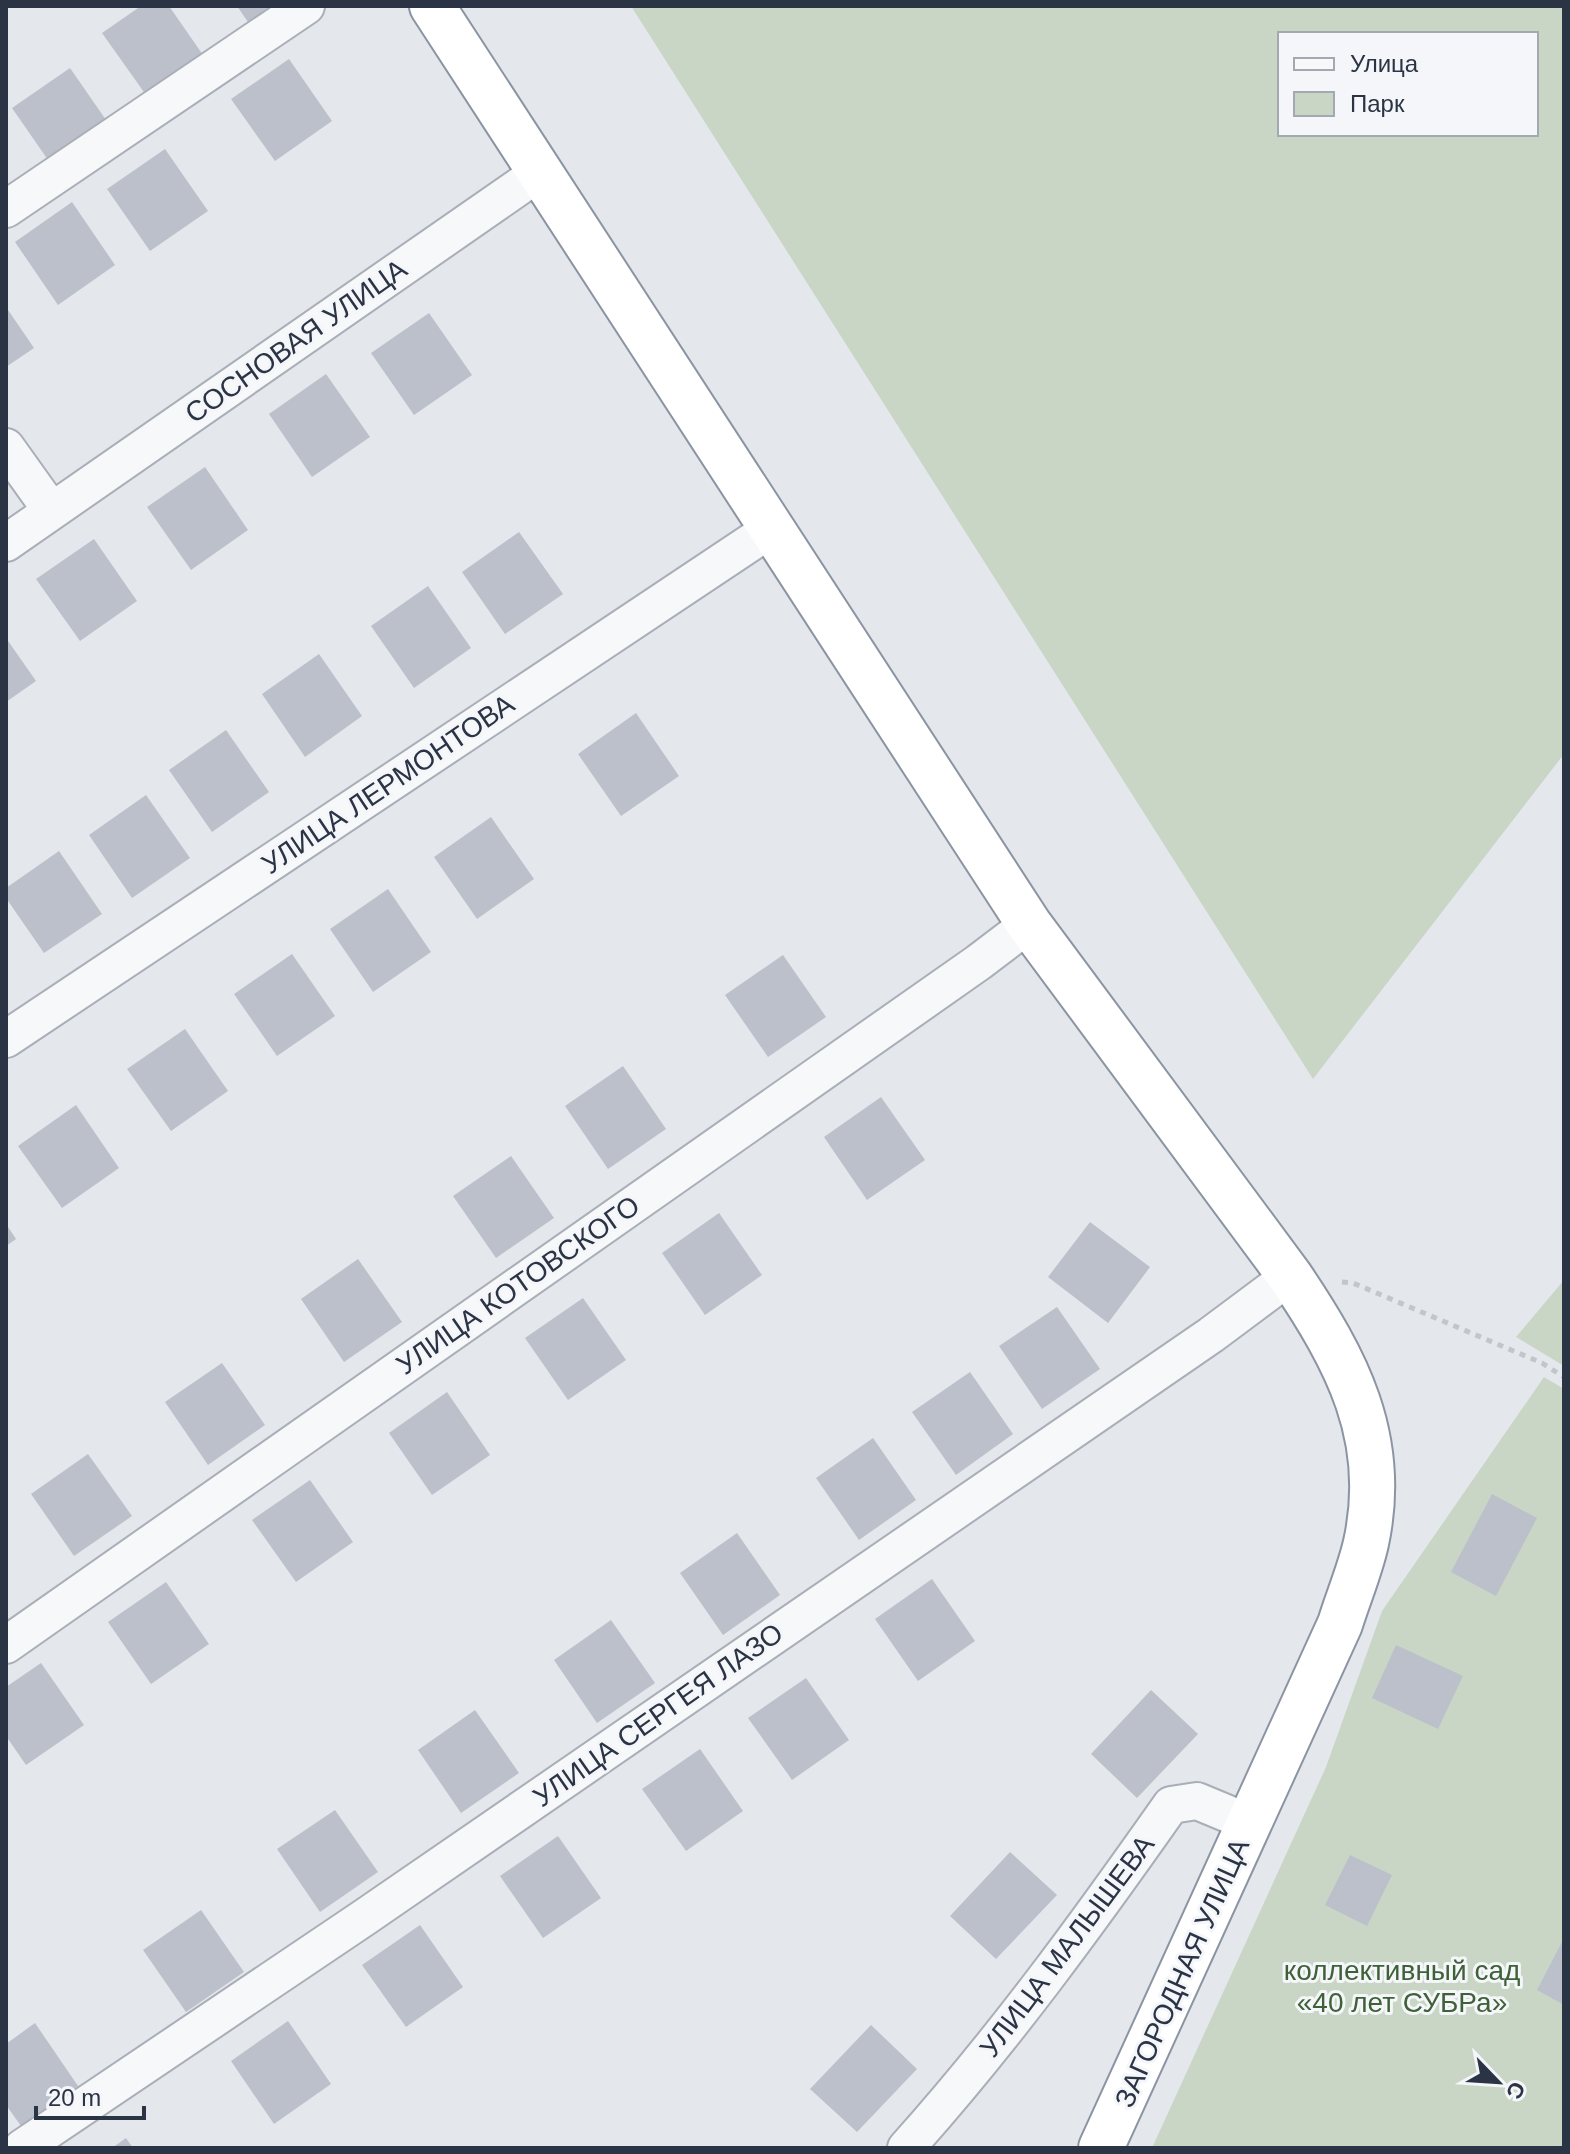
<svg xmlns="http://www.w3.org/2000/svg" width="1570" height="2154" viewBox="0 0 1570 2154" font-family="Arial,sans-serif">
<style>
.green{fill:#c9d6c5;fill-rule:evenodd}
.building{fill:#bbc0ca}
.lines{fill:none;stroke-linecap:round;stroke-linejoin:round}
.minor-casing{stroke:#a9aeb7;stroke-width:40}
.trunk-casing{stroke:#8b94a3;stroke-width:48}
.path{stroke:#c2c5cb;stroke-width:5;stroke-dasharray:6 6;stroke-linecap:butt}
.minor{stroke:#f7f8fa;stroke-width:36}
.trunk{stroke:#fff;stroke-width:44}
.labels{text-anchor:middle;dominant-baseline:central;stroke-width:6;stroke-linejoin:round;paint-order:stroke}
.street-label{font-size:28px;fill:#2b3445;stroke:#f4f6f9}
.park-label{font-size:28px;fill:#3f6138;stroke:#f4f6f9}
</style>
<rect width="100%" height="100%" fill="#e4e7ec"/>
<path class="green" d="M631,6H1564V754L1313,1079ZM1280,34H1536V134H1280Z
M1564,1280V1366L1516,1337Z
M1544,1377L1564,1389V2148H1152L1326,1767L1382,1611Z"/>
<path class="building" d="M141,6H169L203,55L146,95L102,33Z
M237,6H270L248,22Z
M289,59L332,121L275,161L231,99Z
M70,68L113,130L55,170L12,108Z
M165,149L208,211L150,251L107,189Z
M72,202L115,265L58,305L15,242Z
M6,307L34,348L6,367Z
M429,313L472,375L414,415L371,353Z
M326,374L370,437L312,477L269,414Z
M205,467L248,530L191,570L147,507Z
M519,532L563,594L505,634L462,572Z
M94,539L137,601L80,641L36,579Z
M428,586L471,648L414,688L371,626Z
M6,638L36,681L6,702Z
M319,654L362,716L305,757L262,694Z
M636,713L679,776L621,816L578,754Z
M226,730L269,792L212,832L169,770Z
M146,795L190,858L132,898L89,835Z
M491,817L534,879L477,919L434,857Z
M59,851L102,914L44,953L6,898V888Z
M388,889L431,952L373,992L330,929Z
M292,954L335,1016L277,1056L234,994Z
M783,955L826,1017L768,1057L725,995Z
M185,1029L228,1091L171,1131L127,1069Z
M623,1066L666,1129L608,1169L565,1106Z
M881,1097L925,1160L867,1200L824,1137Z
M76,1105L119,1168L62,1208L18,1146Z
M511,1156L554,1218L496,1258L453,1196Z
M719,1213L762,1275L705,1315L662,1253Z
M1090,1222L1150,1267L1108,1323L1048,1277Z
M6,1224L16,1239L6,1246Z
M358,1259L402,1322L344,1362L301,1299Z
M583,1298L626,1360L568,1400L525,1338Z
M1057,1307L1100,1369L1042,1409L999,1346Z
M222,1363L265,1425L208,1465L165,1402Z
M970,1372L1013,1434L956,1475L912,1412Z
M447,1392L490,1455L432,1495L389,1433Z
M873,1438L916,1500L859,1540L816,1478Z
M88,1454L132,1516L74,1556L31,1494Z
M310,1480L353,1542L296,1582L252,1520Z
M1492,1494L1537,1518L1496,1596L1451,1572Z
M737,1533L780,1595L723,1635L680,1573Z
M932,1579L975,1641L918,1681L875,1619Z
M166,1582L209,1644L151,1684L108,1622Z
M611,1620L655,1683L597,1723L554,1660Z
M1396,1645L1463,1676L1438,1729L1372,1698Z
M41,1663L84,1725L26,1765L6,1736V1687Z
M806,1678L849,1740L792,1780L748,1718Z
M1151,1690L1198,1734L1137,1798L1091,1754Z
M475,1710L519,1773L461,1813L418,1750Z
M700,1749L743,1811L686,1851L642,1789Z
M335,1810L378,1872L320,1912L277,1849Z
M558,1836L601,1898L543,1938L500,1876Z
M1010,1852L1057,1895L996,1959L950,1916Z
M1350,1855L1392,1875L1367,1926L1325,1905Z
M201,1910L244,1972L186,2012L143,1950Z
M420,1925L463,1987L406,2027L362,1965Z
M1564,1938V2005L1537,1990Z
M288,2021L331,2084L274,2124L231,2061Z
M35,2023L78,2086L21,2126L6,2105V2044Z
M871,2025L917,2069L857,2132L810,2089Z
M126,2138L133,2148H112Z"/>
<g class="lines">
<g class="minor-casing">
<path id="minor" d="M6,209L306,6
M6,447L51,510
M6,543L540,172
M6,1039L771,529
M6,1645L979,962L1029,924
M22,2148L365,1917L1211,1335L1290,1276
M906,2148C1003,2040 1088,1923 1171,1805L1197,1801L1250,1823"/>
</g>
<g class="trunk-casing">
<path id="trunk" d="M432,6L1029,924L1290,1276C1346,1359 1389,1438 1366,1543C1360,1570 1348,1598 1340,1624L1101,2148"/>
</g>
<path class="path" d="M1342,1282L1353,1283L1542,1363L1564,1377"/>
<use href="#minor" class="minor"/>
<use href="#trunk" class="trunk"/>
</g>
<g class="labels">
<g class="street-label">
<text transform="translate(296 341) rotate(-35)">СОСНОВАЯ УЛИЦА</text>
<text transform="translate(388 784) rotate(-34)">УЛИЦА ЛЕРМОНТОВА</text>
<text transform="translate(518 1285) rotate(-35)">УЛИЦА КОТОВСКОГО</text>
<text transform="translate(658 1715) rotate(-35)">УЛИЦА СЕРГЕЯ ЛАЗО</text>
<text transform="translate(1067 1946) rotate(-53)">УЛИЦА МАЛЫШЕВА</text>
<text transform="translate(1182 1973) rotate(-66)">ЗАГОРОДНАЯ УЛИЦА</text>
</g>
<g class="park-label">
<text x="1402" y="1970">коллективный сад<tspan x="1402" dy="32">«40 лет СУБРа»</tspan></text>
</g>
</g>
<rect width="1570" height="2154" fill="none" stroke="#2b3445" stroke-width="16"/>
<rect x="1278" y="32" width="260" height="104" fill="#f4f6f9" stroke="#a4a8b1" stroke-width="2"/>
<rect x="1294" y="58" width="40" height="12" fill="#f7f8fa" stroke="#a4a8b1" stroke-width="2"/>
<text x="1350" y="72" font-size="24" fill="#2b3445">Улица</text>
<rect x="1294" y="92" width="40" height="24" fill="#c9d6c5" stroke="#a4a8b1" stroke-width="2"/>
<text x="1350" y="112" font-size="24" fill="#2b3445">Парк</text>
<g transform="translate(1498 2082) rotate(115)" stroke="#f4f6f9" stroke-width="6" paint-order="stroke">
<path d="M0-6L14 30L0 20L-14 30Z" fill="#2b3445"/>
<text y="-12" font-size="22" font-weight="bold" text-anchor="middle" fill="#2b3445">С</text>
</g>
<path d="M36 2106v12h108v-12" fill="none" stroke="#2b3445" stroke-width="4"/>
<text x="48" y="2106" font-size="24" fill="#2b3445" stroke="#f4f6f9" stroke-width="6" paint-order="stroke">20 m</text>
</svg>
